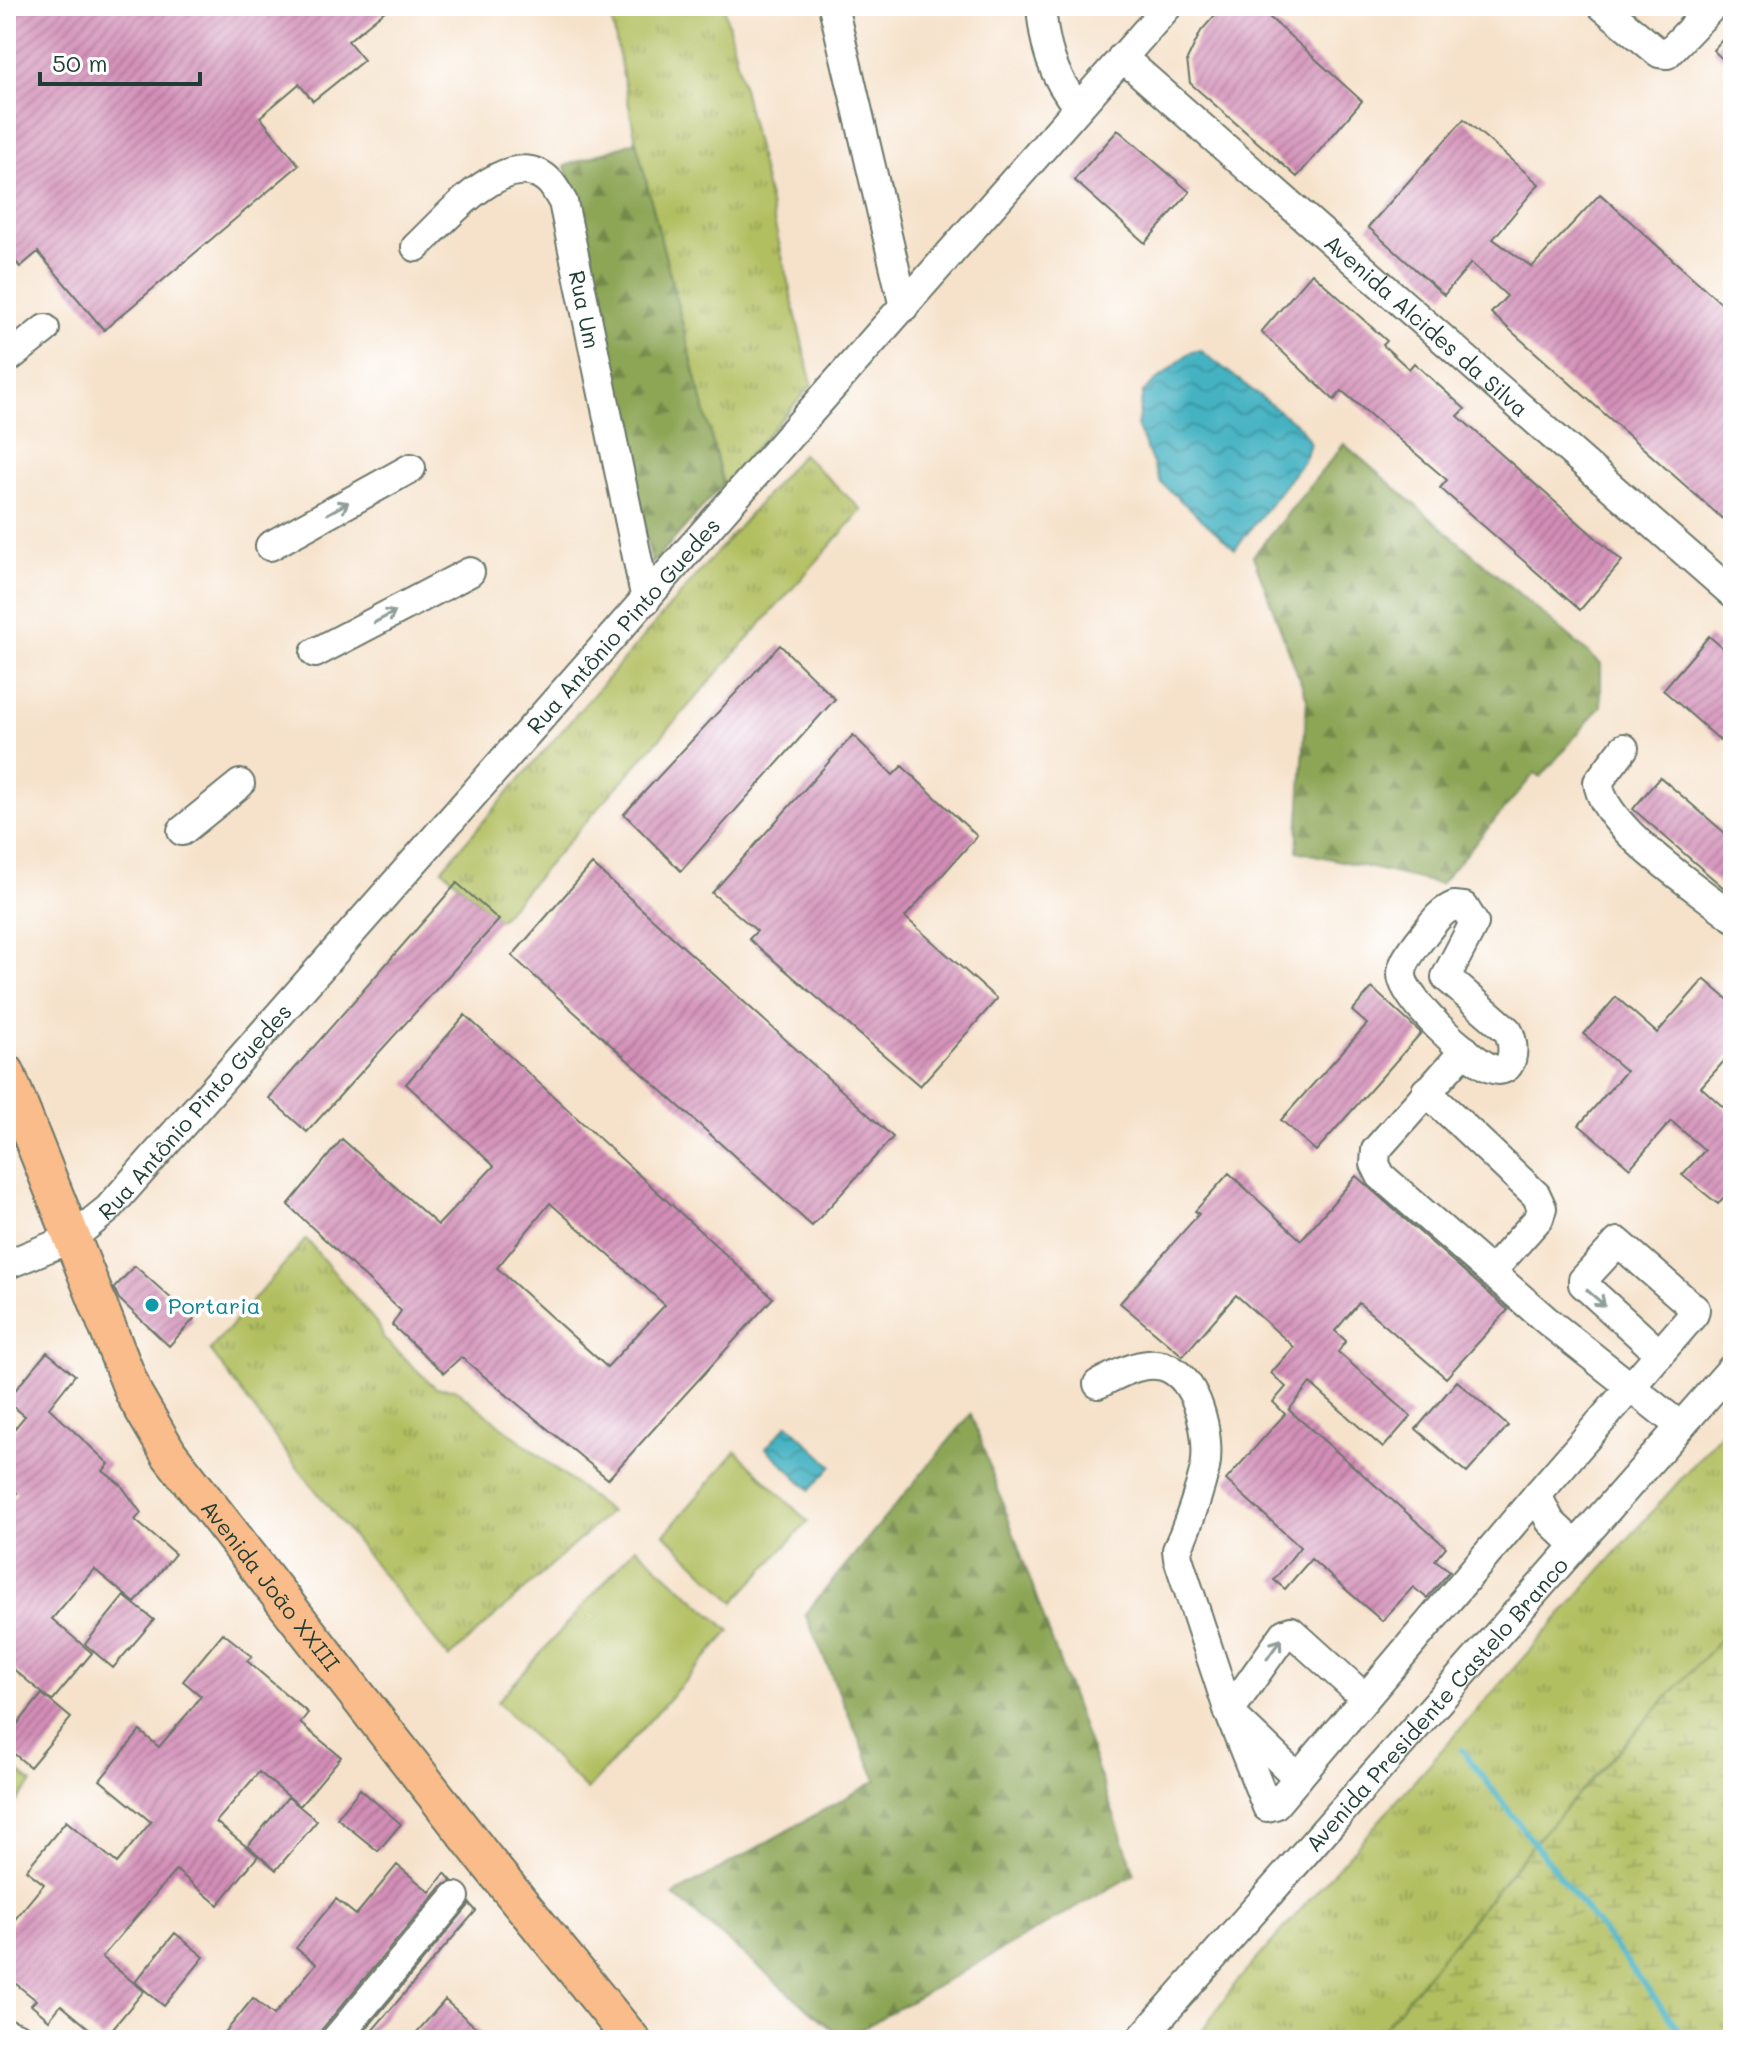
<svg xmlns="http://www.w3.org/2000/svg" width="1739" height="2046" viewBox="0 0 1739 2046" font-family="Mali,sans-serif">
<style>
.grass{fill:url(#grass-tufts);stroke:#687e4a;stroke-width:2}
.forest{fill:url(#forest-firs);stroke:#567246;stroke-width:2}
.wetland{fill:url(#wetland-marsh);stroke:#687e4a;stroke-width:2}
.park{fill:#b2bf61;stroke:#687e4a;stroke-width:2}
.water{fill:url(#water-waves);stroke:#32787b;stroke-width:2}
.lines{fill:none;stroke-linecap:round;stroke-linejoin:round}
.stream{stroke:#45b2c2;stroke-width:6}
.building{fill:url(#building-hatch);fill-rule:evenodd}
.minor-casing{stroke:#6a7769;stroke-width:32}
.major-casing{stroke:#6a7769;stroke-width:40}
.minor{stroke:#fff;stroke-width:28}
.major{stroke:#f9bc8a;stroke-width:36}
.oneway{stroke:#8f9e9a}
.culture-dot{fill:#0f9aa8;stroke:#fff;stroke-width:3}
.labels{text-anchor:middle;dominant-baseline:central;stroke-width:7;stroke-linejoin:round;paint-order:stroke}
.street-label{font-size:22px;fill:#1f3d34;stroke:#fff}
.culture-label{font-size:22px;fill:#0d838f;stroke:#fff;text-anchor:start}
</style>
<defs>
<pattern id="grass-tufts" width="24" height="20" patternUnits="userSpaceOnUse" patternTransform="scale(2)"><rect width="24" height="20" fill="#b2bf61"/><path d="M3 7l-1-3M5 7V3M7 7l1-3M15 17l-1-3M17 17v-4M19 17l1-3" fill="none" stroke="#909c51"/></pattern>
<pattern id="forest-firs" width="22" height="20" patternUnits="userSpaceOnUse" patternTransform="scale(2)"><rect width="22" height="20" fill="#8da657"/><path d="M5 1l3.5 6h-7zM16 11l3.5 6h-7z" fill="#738849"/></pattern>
<pattern id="wetland-marsh" width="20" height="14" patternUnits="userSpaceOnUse" patternTransform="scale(2)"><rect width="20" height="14" fill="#b2bf61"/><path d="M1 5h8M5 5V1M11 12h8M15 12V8" fill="none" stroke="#909c51"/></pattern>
<pattern id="water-waves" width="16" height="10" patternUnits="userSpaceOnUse" patternTransform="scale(2)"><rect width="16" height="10" fill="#45b2c2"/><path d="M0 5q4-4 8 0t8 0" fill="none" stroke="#39929e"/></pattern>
<pattern id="building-hatch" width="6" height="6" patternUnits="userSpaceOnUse" patternTransform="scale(2)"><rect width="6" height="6" fill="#d38eb7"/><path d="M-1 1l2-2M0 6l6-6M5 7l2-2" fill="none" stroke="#ab7596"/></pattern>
</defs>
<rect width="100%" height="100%" fill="#fff"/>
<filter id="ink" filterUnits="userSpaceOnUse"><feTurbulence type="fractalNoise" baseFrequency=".0125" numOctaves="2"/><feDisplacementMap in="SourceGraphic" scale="16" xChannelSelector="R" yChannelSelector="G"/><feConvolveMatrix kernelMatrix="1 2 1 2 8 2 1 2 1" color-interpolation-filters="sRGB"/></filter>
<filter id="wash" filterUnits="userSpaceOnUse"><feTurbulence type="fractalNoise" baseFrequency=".006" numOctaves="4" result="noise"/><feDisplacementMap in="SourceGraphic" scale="32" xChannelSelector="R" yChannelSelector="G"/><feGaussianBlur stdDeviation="1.8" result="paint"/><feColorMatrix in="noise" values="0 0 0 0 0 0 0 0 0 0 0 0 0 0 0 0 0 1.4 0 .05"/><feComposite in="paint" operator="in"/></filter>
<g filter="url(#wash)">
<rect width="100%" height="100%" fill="#f6e2cb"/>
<path class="grass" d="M609,6H724L812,385L723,484L636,141Z
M802,454L862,510L499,920L442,869Z
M306,1239L379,1326L384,1339L436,1388L455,1389L610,1512L449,1658L293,1462L210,1350Z
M1733,1420V1626L1540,1836L1374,2040H1196L1235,1984Z"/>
<path class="forest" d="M636,141L723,484L652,564L565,166Z
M1344,444L1601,664V706L1541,777L1535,773L1440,884L1297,851L1307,699L1253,556Z
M971,1414L1135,1874L844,2039L673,1895L877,1780L805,1614Z"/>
<path class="wetland" d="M1733,1626V2040H1374L1540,1836Z"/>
<path class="park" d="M736,1451L808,1522L734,1602L665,1534Z
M636,1547L730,1631L587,1790L497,1702Z
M6,1761L32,1783L6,1815Z"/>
<path class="water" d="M1200,350L1300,427L1310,443L1305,459L1235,549L1161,483L1137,426L1143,392L1189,353Z
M788,1424L832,1466L810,1490L766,1448Z"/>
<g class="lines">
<path class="stream" d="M1462,1750L1687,2040"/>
</g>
<g id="blocks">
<path class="building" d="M6,6H391L348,41L364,60L313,101L299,84L260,117L299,165L104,330L38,252L20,267L6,250Z
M1223,6H1257L1362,101L1297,177L1190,83L1187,60L1201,31Z
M1733,28V69L1713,50Z
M1464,119L1539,184L1493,239L1532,267L1600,194L1733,314V528L1491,313L1507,296L1471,263L1444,295L1368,227Z
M1118,130L1190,192L1145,243L1074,180Z
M1312,273L1387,341L1383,345L1409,369L1414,363L1465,409L1458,416L1622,561L1580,610L1440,488L1447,480L1342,391L1334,400L1261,332Z
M1709,636L1733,657V726L1721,741L1663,690Z
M780,645L835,699L681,871L624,814Z
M853,735L893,775L902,766L977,836L905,917L997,999L920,1086L749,939L757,931L712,893Z
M1660,777L1733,840V896L1633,809Z
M592,864L893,1137L812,1226L512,956Z
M457,883L499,920L307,1132L269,1098Z
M1704,979L1733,1004V1051L1701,1087L1733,1116V1186L1718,1204L1682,1175L1705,1150L1671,1121L1630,1168L1579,1125L1626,1071L1584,1034L1616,997L1657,1033Z
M1372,988L1421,1033L1316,1151L1281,1120L1367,1024L1352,1011Z
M465,1015L773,1298L608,1479L461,1357L444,1373L392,1325L401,1311L288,1205L342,1139L438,1225L494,1166L406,1084ZM550,1203L665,1305L607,1367L497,1268Z
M1229,1173L1301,1240L1356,1176L1508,1310L1446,1378L1359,1303L1335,1331L1346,1341L1338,1352L1411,1416L1383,1448L1310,1383L1289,1410L1446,1547L1435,1560L1450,1571L1427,1598L1413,1587L1382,1621L1311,1559L1285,1589L1274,1580L1300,1547L1226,1480L1285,1414L1273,1402L1286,1387L1271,1373L1294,1347L1236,1295L1183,1356L1120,1303L1199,1214L1195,1211Z
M135,1266L194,1319L169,1346L119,1299L114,1288Z
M47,1352L75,1375L49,1408L109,1464L103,1471L121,1485L141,1513L135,1520L175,1554L135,1603L94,1569L52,1619L92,1653L52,1701L6,1663V1507L17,1493L6,1484V1439L25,1416L6,1401Z
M1457,1381L1508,1426L1467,1473L1416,1429Z
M124,1596L154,1620L113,1668L85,1644Z
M223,1633L252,1656L247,1661L308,1713L300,1723L341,1757L300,1806L259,1772L216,1822L258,1856L218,1905L176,1870L102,1957L144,1991L103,2040L61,2005L49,2020L31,2005L36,2000L6,1976V1930L44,1884L26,1870L66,1821L117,1863L151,1822L100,1780L140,1731L159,1747L188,1713L201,1696L183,1681Z
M42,1694L71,1718L30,1767L6,1747V1738Z
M360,1789L401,1824L378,1851L337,1818Z
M288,1797L317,1821L276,1870L248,1846Z
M397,1865L430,1892L445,1873L452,1881L442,1886L322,2029L318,2040H219L253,1998L274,2015L316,1964L296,1948L313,1927L336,1899L356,1915Z
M470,1904L476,1911L364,2040H357Z
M175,1933L204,1957L164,2006L135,1982Z
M445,2000L490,2040H410Z"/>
</g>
</g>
<g filter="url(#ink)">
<use href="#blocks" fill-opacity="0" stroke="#6a7769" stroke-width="2"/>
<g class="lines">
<g class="minor-casing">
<g id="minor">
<path d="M833,6L904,307"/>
<path d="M1041,6C1044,45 1052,76 1078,107"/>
<path d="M1602,6L1659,53L1667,54L1713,6"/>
<path id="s1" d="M1122,57L1733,594"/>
<path id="s2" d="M416,247C444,221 509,142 549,181C555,187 559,196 563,202L646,600"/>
<path d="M6,360L45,329"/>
<path d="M270,546L411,468"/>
<path d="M315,653L470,572"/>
<path d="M1624,748L1598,782C1603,828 1696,887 1733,917"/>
<path d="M182,831L240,784"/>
<path d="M1454,906L1464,907L1474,923L1446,977L1508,1031C1516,1045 1515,1078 1490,1068C1469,1059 1401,997 1402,974C1402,962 1412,951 1419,941C1430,928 1438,912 1454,906Z"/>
<path d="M1465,1050L1376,1150L1375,1164L1381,1176L1546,1320L1680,1426"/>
<path d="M1426,1091L1536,1195L1542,1208L1539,1218L1491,1272"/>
<path id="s3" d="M6,1265L72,1238L108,1209L1168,6"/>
<path d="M1098,1384C1117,1375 1141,1360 1163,1366C1198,1376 1211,1437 1205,1468C1198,1496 1188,1525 1177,1550L1178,1558L1229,1712L1267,1807L1275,1805L1537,1495"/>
<path d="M1574,1544L1550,1521L1537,1495L1694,1314L1695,1309L1618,1242L1583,1280V1284L1660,1354"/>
<path d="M1298,1778L1229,1712L1285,1633L1291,1631L1365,1698"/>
<path d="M6,2033L23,2040"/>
<path d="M335,2040L455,1897"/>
<path id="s4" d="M1140,2040L1733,1367"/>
</g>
</g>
<g class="major-casing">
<g id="major">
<path id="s5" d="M6,1072L134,1394L169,1454L485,1859L632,2040"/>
</g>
</g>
<use href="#minor" class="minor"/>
<use href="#major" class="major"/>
</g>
<defs><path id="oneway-shaft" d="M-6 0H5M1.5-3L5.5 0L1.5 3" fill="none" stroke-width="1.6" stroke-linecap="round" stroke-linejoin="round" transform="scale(2)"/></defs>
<g class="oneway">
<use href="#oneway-shaft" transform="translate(338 508) rotate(-29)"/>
<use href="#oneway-shaft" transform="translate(385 617) rotate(-28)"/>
<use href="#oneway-shaft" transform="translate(1596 1298) rotate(41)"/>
<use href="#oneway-shaft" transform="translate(1274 1649) rotate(-55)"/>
</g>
</g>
<circle class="culture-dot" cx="152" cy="1305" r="8"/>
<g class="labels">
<g class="street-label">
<text stroke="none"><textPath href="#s2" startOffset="298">Rua Um</textPath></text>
<text stroke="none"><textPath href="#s1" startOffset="406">Avenida Alcides da Silva</textPath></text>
<text stroke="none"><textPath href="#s3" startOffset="896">Rua Antônio Pinto Guedes</textPath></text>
<text stroke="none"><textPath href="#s3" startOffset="248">Rua Antônio Pinto Guedes</textPath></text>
<text stroke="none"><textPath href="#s5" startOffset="582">Avenida João XXIII</textPath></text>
<text stroke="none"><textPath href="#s4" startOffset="448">Avenida Presidente Castelo Branco</textPath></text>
</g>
<g class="culture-label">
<text x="168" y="1305">Portaria</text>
</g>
</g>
<rect width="1739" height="2046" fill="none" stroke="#fff" stroke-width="32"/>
<path d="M40 72v12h160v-12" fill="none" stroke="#1f3d34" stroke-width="4"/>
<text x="52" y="72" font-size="24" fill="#1f3d34" stroke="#ffffff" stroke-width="6" paint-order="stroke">50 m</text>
</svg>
